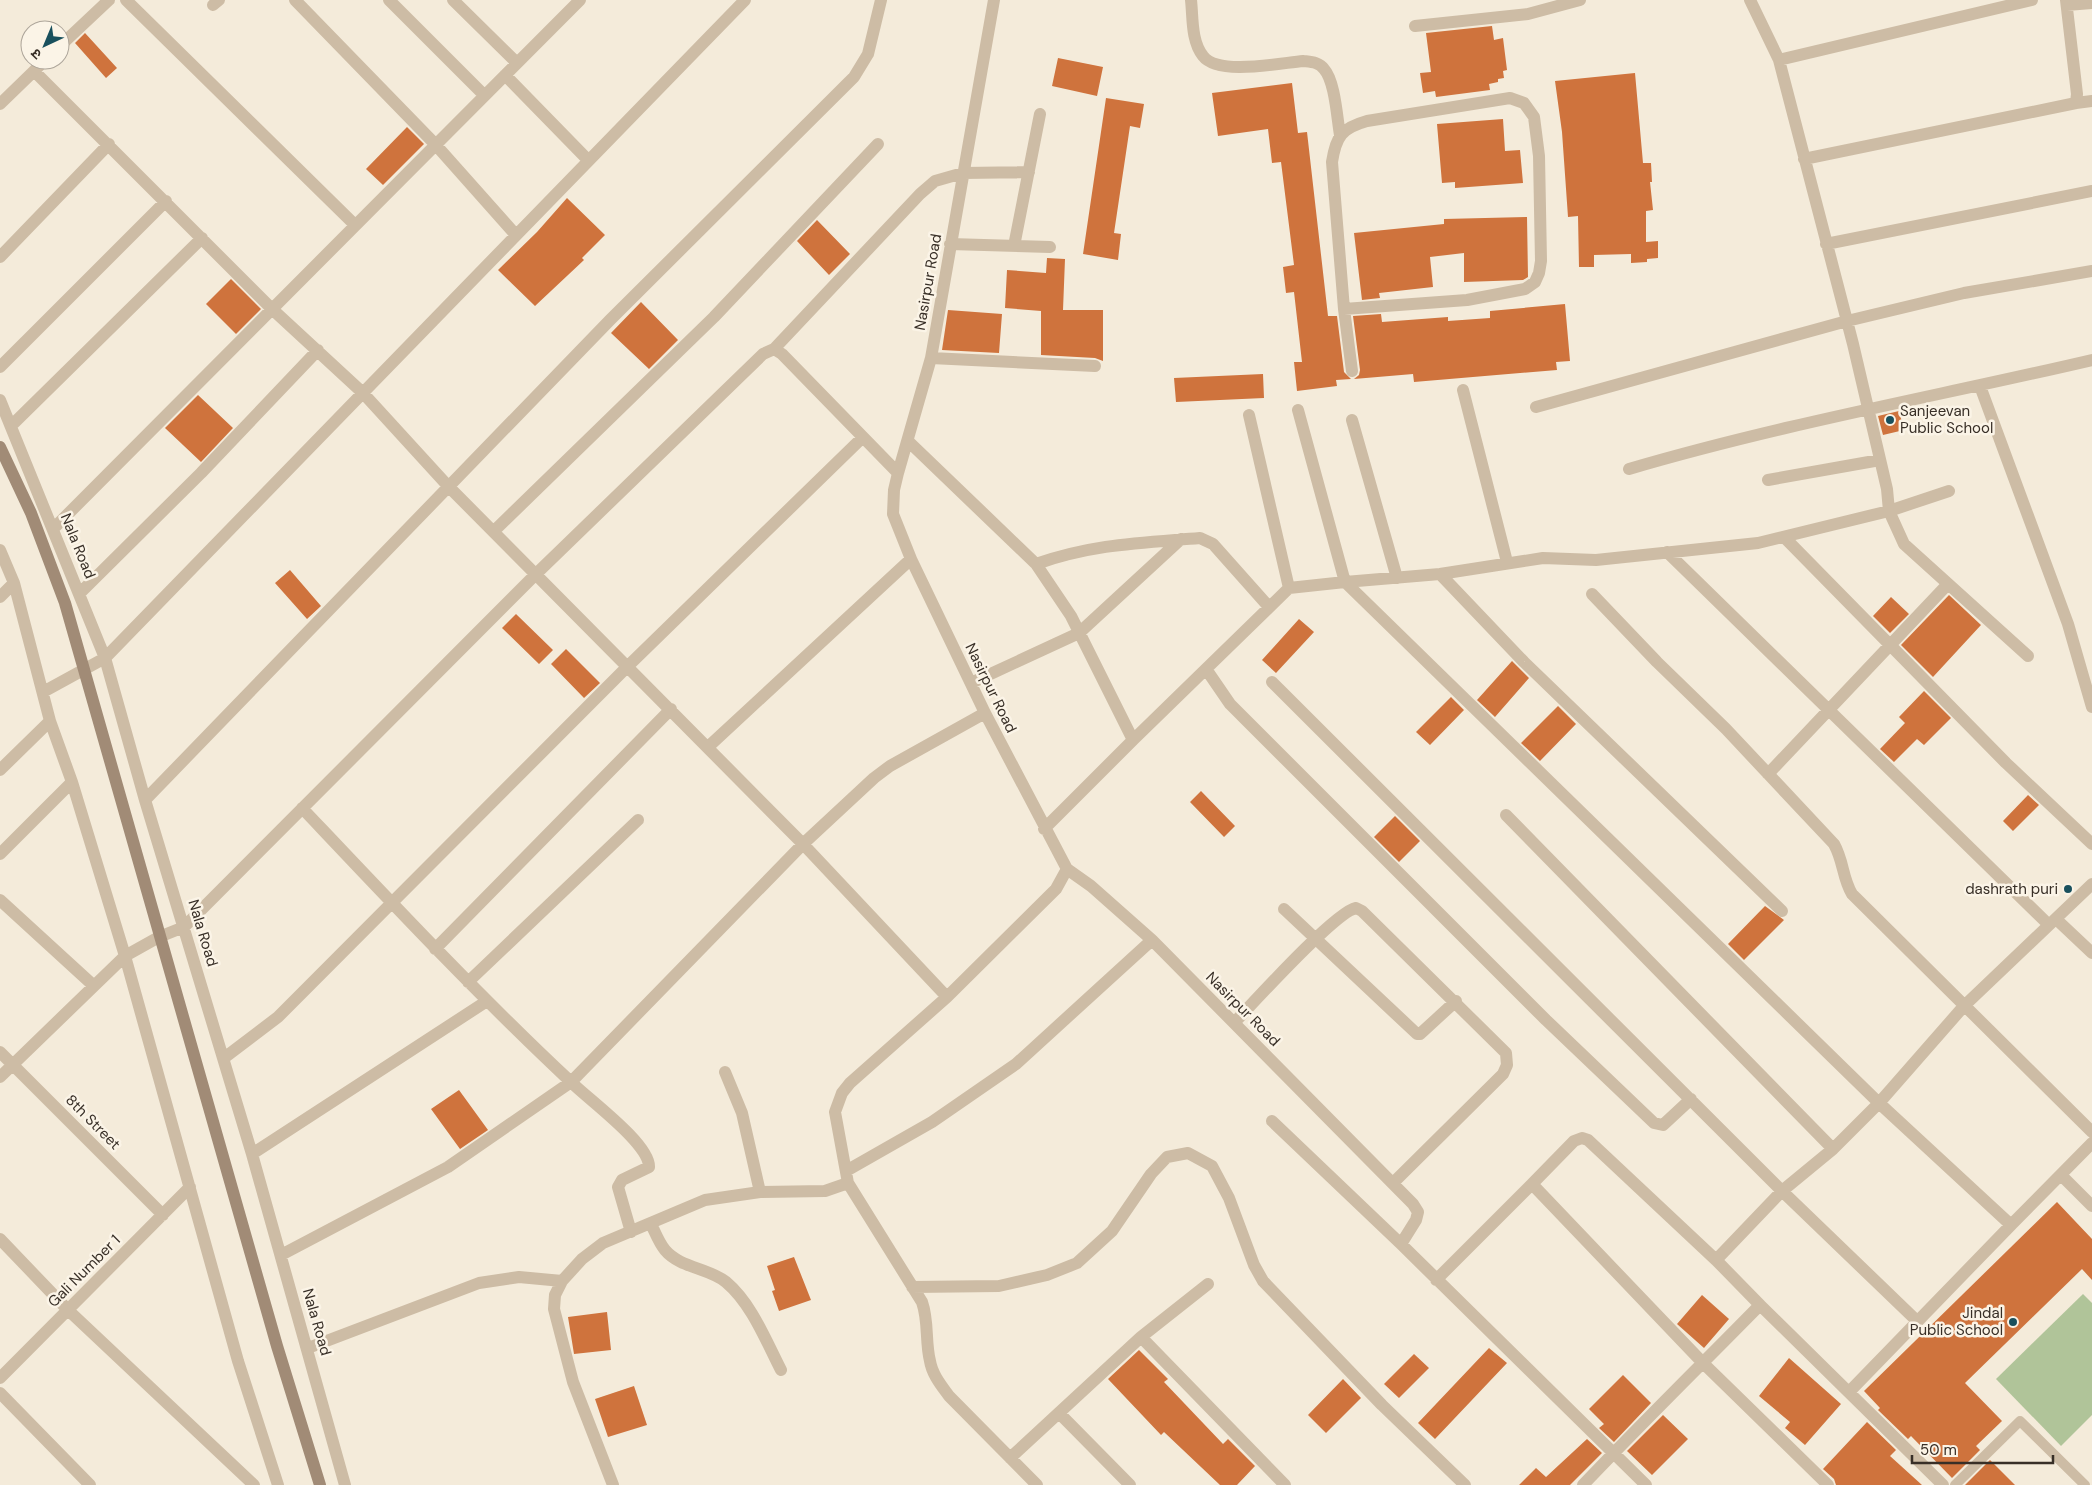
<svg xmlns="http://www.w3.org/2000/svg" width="2092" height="1485" viewBox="0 0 2092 1485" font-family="'DM Sans','Noto Sans Devanagari',sans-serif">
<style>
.green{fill:#b0c499}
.building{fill:#cf733d}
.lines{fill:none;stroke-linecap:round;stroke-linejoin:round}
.lane{stroke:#cdbca5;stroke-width:10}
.street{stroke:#cdbca5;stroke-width:12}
.secondary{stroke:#a18b76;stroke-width:12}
.poi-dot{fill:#19505d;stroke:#fbf4e7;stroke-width:2}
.labels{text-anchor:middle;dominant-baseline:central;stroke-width:5;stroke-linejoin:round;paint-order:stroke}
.street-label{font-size:15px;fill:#382f27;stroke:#fbf4e7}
.poi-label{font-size:15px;fill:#382f27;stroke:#fbf4e7;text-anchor:end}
</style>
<rect width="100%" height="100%" fill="#f4ebda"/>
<path class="green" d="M2083,1294L2092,1303V1415L2061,1446L1996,1379Z"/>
<path class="building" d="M1492,26L1494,40L1503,38L1507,70L1503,71L1504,78L1498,79V82L1489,84L1490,90L1436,97L1435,91L1423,93L1420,73L1431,72L1426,33Z
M85,33L117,68L106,78L75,43Z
M1058,58L1103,67L1097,96L1052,86Z
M1635,73L1643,163H1651L1652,182H1650L1653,210L1646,211V242L1658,241V258L1647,259V262L1631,263V254L1594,255V267H1579L1578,216L1568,217L1562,132L1555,81Z
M1292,83L1298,133L1307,132L1328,316H1337L1344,372L1351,379L1336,380L1337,386L1297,391L1294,362H1302L1294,292L1286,293L1283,267L1294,265L1281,162L1272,163L1268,129L1218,136L1212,93Z
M1106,98L1144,104L1140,128L1130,126L1114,233L1121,234L1118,260L1083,254Z
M1503,119L1505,151L1520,150L1523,183L1455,188V182L1442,183L1437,124Z
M407,127L424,144L383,185L366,169Z
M567,198L605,235L582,258L584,260L535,306L498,270L537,232Z
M1527,217L1528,277L1523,280L1464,282V253L1430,257L1433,287L1379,293L1380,298L1362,300L1354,233L1444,224V219Z
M817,220L850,254L829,275L797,241Z
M1047,258L1065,259L1063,310H1103V361L1095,358L1041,355V311L1005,308L1007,270L1046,273Z
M231,279L261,309L236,334L206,304Z
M641,302L678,340L649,369L611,333Z
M1565,304L1570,361L1556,362L1557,370L1414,382L1413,374L1354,379L1359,375L1360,370L1353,316L1381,314L1382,322L1448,317V321L1490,318V311Z
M948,310L1002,314L999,353L942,350Z
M1263,374L1264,398L1176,402L1174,378Z
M198,395L233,428L201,462L165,428Z
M1899,411L1904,430L1883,435L1878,416Z
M290,570L321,606L307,619L275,583Z
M1949,595L1981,625L1933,677L1901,645Z
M1891,597L1909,614L1890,633L1873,616Z
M516,614L553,650L539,664L502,628Z
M1299,619L1314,632L1276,673L1262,660Z
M566,649L600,683L584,698L551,664Z
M1512,661L1529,678L1495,717L1477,700Z
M1924,691L1951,718L1924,745L1917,739L1894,762L1880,749L1905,723L1899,717Z
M1451,697L1464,710L1430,745L1416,732Z
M1558,706L1576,724L1540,761L1521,743Z
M1201,791L1235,826L1224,837L1190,802Z
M2028,795L2039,805L2013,831L2003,821Z
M1395,816L1420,841L1399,862L1374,837Z
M1765,906L1784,920L1744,960L1728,944Z
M459,1090L488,1130L460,1149L431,1109Z
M2057,1202L2092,1239V1280L2082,1269L1965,1383L2002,1421L1976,1446L1980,1450L1952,1478L1911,1436L1908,1439L1878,1410L1880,1408L1864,1391Z
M794,1257L811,1300L779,1311L772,1291L775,1290L767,1266Z
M1702,1295L1729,1319L1704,1348L1677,1324Z
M607,1312L611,1350L574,1354L568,1317Z
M1489,1348L1507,1363L1435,1439L1418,1423Z
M1139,1350L1168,1379L1164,1382L1223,1444L1228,1439L1255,1466L1237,1485H1220L1164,1432L1161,1435L1108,1379Z
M1414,1354L1429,1368L1399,1398L1384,1384Z
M1789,1358L1841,1404L1805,1445L1785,1428L1790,1422L1759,1396Z
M1623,1375L1651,1403L1614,1442L1599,1428L1604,1424L1589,1409Z
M1343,1379L1361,1398L1326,1433L1308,1415Z
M634,1386L647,1425L608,1437L595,1399Z
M1663,1415L1688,1439L1652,1475L1627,1451Z
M1867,1422L1896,1450L1890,1456L1922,1485H1836L1834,1479L1823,1469Z
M1587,1439L1602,1453L1570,1485H1519L1536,1468L1546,1477Z
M1990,1460L2015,1485H1965Z"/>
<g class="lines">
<path class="lane" d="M1955,1485L2020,1421L2085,1485"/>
<path class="street" d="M126,0L355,225
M295,0L435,144L515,234
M389,0L484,95
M453,0L517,63
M994,0L931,358L898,473L894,490L893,514L911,559L985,713L1067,869L1091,886L1152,940L1413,1204L1418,1212L1416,1220L1401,1244
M1191,0C1193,17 1191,41 1203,56C1218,76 1280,63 1303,61C1311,62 1319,62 1324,69C1335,81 1337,118 1340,135
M1750,0L1779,60L1853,344L1887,489L1889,511L1904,544L2028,656
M213,5L219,0
M2067,5L2092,3
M1415,26L1528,14L1580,0
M60,46L109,0
M1779,60L2032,0
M34,71L45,60
M505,75L588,160
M2076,103L2092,101
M0,104L34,71L272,309L363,393L448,486L803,844L947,997
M1804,159L2076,103L2077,94L2066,0
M950,244L1050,247
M1826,244L2092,191
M1014,246L1040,114
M0,257L109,144
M1344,309L1467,300L1525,289L1535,282L1539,273L1541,261L1539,156L1534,117L1524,103L1510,98L1367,121C1342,128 1336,136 1332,162L1344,309L1352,371
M774,349L920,194L935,181L963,173L1029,172
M931,358L1095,366
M0,367L166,201
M1980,386L2068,624L2092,707
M1463,390L1507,562
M0,400L105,658L145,800L252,1154L345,1485
M1536,407L1847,321L1964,293L2092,271
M1249,415L1289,588L1345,582L1298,410
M1352,420L1397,578
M12,425L202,238
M908,441L1036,564L1071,616L1133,740L1289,588
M1629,469C1782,424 1938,396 2092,360
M1768,480L1880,460
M53,529L580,0
M494,531L714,317L878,144
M1784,537L2006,763L2092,844
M0,550L14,583L50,721L72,782L125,956L238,1361L278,1485
M1667,552L2049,925
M1036,564C1093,544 1140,543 1200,538L1213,544L1269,607
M1440,574L1524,662L1782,911
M80,593L201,473L318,350
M1592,594L1657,662L1726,729L1834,844C1844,862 1842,877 1852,894L2092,1132
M0,597L14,583
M1206,669L1230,704L1546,1020L1654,1123L1663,1125L1691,1099
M1272,682L1782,1191L1917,1321
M971,683L1079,633L1181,539
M43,692L105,658L745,0
M708,747L911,559
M0,770L50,721
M1768,774L1947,585
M145,800L610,320L854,77L868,54L881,0
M302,808C390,901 477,994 571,1082C588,1099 650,1144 649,1167L622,1180L618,1187L631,1232
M1506,815L1833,1149
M1044,829L1133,740
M0,854L72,782
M2092,884L1964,1006L1879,1103L2011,1225L2092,1143
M0,900L94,986
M1284,909L1417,1034H1420L1456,1001
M2056,919L2092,953
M435,949L671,709
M468,982L638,820
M1234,1023C1254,1002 1335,912 1356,908L1362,911L1506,1053L1507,1065L1503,1074L1393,1183
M0,1052L163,1215
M224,1058L278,1017L628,666L862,438
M725,1072L742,1113L760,1192
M0,1077L125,956L159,937L184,927L536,574L763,354L774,349L782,354L898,473
M1272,1121L1401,1244L1646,1485
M252,1154L487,1001
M846,1171L932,1122L1016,1064L1152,940
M2062,1176L2092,1206
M651,1224C655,1232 659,1243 665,1250C680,1268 709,1268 726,1282C752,1304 766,1341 781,1370
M0,1239L68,1310L254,1485
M281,1255L448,1167L571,1082L803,844L874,778L890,766L985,713
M1716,1260L1782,1191L1833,1149L1879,1103L1345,582L1440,574L1543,558L1596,560L1758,543L1889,511L1949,491
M1436,1280L1532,1184
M912,1287L999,1286L1047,1275L1077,1263L1112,1231L1151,1174L1167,1157L1188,1153L1212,1166L1229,1198L1254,1265L1263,1281L1382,1405L1465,1485
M1760,1305L1943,1485
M1141,1337L1285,1485
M308,1348L479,1283L519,1277L562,1281
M0,1378L190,1187
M1850,1391L2011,1225
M0,1393L90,1485
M1059,1413L1130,1485
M1010,1458L1141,1337L1208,1284
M613,1485L573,1382L554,1309L555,1295L562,1281L582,1259L603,1243L705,1200L760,1192L825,1191L848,1183
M1037,1485L949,1396C941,1385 932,1374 930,1361C925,1341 929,1322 922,1302L848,1183L835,1112L842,1093L850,1083L947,997L1056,889L1067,869
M1583,1485C1641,1424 1701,1365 1760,1305L1716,1260L1588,1140L1582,1138L1574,1141L1532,1184L1703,1363L1828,1485"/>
<path class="secondary" d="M0,447L31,513L65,603L277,1346L320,1485"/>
</g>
<g class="poi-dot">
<circle cx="1890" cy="420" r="5"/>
<circle cx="2068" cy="889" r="5"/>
<circle cx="2013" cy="1322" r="5"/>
</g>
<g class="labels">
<g class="street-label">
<text transform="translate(928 282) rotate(-80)">Nasirpur Road</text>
<text transform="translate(78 546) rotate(68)">Nala Road</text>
<text transform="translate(991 688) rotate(64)">Nasirpur Road</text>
<text transform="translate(203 933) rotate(73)">Nala Road</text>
<text transform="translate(1243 1009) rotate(45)">Nasirpur Road</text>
<text transform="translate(93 1122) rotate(45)">8th Street</text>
<text transform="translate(84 1271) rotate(-45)">Gali Number 1</text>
<text transform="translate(317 1322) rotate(74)">Nala Road</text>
</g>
<g class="poi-label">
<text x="1900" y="411" text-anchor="start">Sanjeevan<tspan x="1900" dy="17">Public School</tspan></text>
<text x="2058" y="889">dashrath puri</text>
<text x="2003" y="1313">Jindal<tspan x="2003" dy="17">Public School</tspan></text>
</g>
</g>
<g transform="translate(45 45) rotate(224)"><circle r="24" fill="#fbf4e7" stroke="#ada59a"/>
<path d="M0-4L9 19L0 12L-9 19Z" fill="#19505d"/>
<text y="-8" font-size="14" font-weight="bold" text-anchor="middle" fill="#382f27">उ</text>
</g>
<path d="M1912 1455v8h141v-8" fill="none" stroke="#382f27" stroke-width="2.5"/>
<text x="1920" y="1455" font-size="15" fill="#382f27" stroke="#fbf4e7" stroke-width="4" paint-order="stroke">50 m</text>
</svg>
